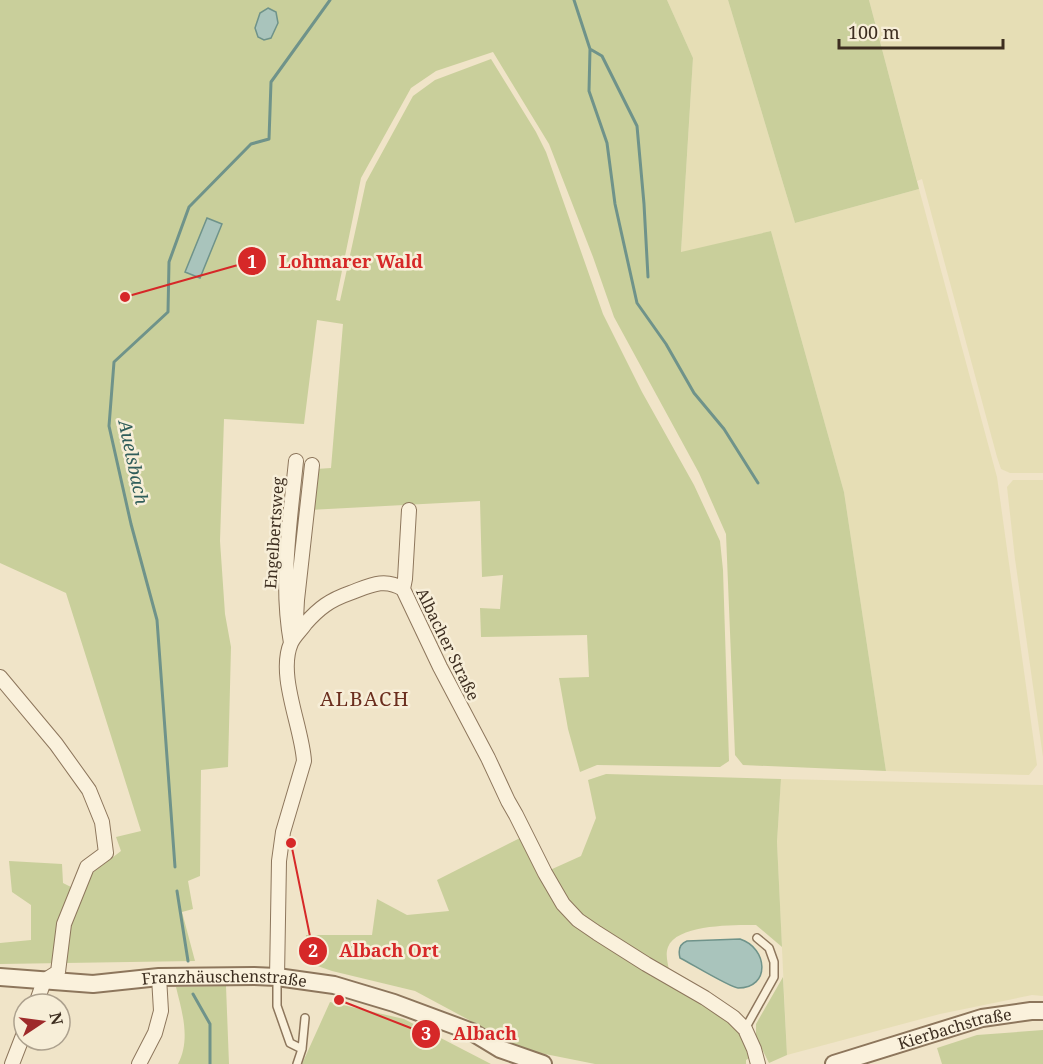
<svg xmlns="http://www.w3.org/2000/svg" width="1043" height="1064" viewBox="0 0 1043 1064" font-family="'Noto Serif',serif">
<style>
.farmland{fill:#e6deb5}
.green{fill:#c9cf9b}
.water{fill:#a9c4bc;stroke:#6f938a;stroke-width:1.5}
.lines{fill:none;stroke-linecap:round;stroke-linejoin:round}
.stream{stroke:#6f938a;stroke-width:3}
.service-casing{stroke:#8d765c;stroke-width:10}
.minor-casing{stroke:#8d765c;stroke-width:16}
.tertiary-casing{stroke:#8d765c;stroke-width:20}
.service{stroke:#faf1dc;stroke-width:7}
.minor{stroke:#faf1dc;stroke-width:14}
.tertiary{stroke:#faf1dc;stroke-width:16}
.labels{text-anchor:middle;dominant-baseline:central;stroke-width:5;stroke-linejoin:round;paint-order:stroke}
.street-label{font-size:16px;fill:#3d2e20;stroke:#f7eed8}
.water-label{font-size:18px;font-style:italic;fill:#2f5d5a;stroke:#f7eed8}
.quarter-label{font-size:20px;letter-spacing:1.5px;fill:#6b2e1e;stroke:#f7eed8}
.leader{fill:none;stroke:#d62828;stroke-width:2}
.callout-dot{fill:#d62828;stroke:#f7eed8;stroke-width:2}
.mark-label{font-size:18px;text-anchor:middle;font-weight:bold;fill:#fff}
.callout-label{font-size:18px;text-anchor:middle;font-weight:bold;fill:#d62828;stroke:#f7eed8;stroke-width:5;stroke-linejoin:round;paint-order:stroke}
</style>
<rect width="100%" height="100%" fill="#f0e4c8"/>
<path class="farmland" d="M667,0H728L795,223L919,189L997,477L1037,765L1029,775L886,771L844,492L771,231L681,253L693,58Z
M869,0H1043V473H1010L1001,469L997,457L922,179L917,181Z
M1013,480H1043V757L1015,559L1007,487Z
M781,779L1043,785V996L1032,995L940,1014L787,1055L777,842Z"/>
<path class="green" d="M0,0H667L693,58L681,252L771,231L844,492L886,771L743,765L735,755L726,534L699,473L614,317L593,257L549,144L493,52L436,71L411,88L361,178L336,300L340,301L366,182L413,96L435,80L491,59L536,132L546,152L603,314L642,392L694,485L720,541L723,570L729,761L720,767L597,765L580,772L568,729L559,678L589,677L587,635L481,637L480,608L500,609L503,575L482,577L480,501L309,510L316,469L331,468L343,324L317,320L304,424L224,419L220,541L225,614L231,647L228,767L201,770L200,876L188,881L193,909L182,912L195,961L0,964V943L31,940V905L12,892L9,861L62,864L63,883L73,888L121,851L116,837L141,831L66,593L0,563Z
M728,0H869L919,189L795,223Z
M606,774L781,779L777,842L782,947L756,925C735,925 677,924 668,947C665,955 668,963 669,971L578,913L560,889L550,870L581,856L596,818L588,780Z
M522,837L554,901L731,1022L743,1039L751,1057L746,1060V1064H595L525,1050L415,991L332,971L306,962V935H372L377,899L407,915L449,911L437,880Z
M783,977L787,1055L769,1063L756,1037V1024Z
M226,986L229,1064H178C191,1039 182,1012 176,987Z
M330,1002L404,1019L491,1064H302Z
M1043,1030V1064H942L937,1048L977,1035Z"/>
<path class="water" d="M268,8L276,12L278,23L271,38L264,40L258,37L255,28L260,13Z
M207,218L222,224L200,278L185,272Z
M740,939C768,948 771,988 738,988C731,988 690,963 680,958C678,950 679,944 687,941Z"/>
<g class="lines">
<path class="stream" d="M574,0L590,49L589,91L607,143L615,204L637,303L666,344L694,393L724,429L758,483
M590,49L602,56L637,126L644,204L648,277
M175,867L157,620L131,524L109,426L114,362L168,312L169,262L189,207L251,144L269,139L271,82L330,0
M177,891L188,961
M193,994L210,1024V1064"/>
<g class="service-casing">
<path id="service" d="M277,977V1006L290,1043L302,1049
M745,1029L774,977V962L769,948L757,938
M297,1064L302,1049L305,1018"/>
</g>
<g class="minor-casing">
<path id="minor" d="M403,589L405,579L409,510
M299,629L296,619L297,600L312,465
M291,643C280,582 290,522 296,461
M0,677L56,744L89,790L102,822L106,853L87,867L64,924L58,972L44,981L36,1004
M277,977L279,861L283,832L304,761C302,727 277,675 291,643C294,636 301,630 305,624C319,608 330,600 350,593C369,586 384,577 403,589L440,667L488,758L508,801L516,815L545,873L563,904L578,920L597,933L646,964L705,998L733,1017L745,1029L754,1049L758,1064
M12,1064L24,1033
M139,1064L155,1033L161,1011L159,977"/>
</g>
<g class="tertiary-casing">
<g id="tertiary">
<path id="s1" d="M0,977L93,984L159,977L254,976L277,977L334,985L394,1003L472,1032L500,1049L543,1064"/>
<path id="s2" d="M834,1064L982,1018L1031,1011H1043"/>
</g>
</g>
<use href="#service" class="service"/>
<use href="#minor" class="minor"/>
<use href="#tertiary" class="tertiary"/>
</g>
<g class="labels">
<g class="street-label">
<text transform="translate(274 533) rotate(-86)">Engelbertsweg</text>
<text transform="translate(448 644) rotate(64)">Albacher Straße</text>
<text stroke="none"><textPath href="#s1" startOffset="225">Franzhäuschenstraße</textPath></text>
<text stroke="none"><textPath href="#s2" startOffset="126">Kierbachstraße</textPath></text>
</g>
<g class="water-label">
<text transform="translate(134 462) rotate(78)">Auelsbach</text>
</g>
<g class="quarter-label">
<text x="365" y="698">ALBACH</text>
</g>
</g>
<path class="leader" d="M125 297L252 261M291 843L313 951M339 1000L426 1034"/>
<g class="callout-dot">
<circle cx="125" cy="297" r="6"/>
<circle cx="291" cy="843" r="6"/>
<circle cx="339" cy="1000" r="6"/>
<circle cx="252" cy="261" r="15"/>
<circle cx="313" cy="951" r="15"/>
<circle cx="426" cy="1034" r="15"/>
</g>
<g class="mark-label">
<text x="252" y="268">1</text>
<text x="313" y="957">2</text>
<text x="426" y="1040">3</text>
</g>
<g class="callout-label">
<text x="351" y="268">Lohmarer Wald</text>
<text x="389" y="957">Albach Ort</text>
<text x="485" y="1040">Albach</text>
</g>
<g transform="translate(42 1022) rotate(77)"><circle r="28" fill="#f7eed8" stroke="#ada18e" stroke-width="1.5"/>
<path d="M0-4.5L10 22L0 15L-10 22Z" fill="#9e2a2b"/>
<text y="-9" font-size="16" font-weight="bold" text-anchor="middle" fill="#3d2e20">N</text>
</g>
<path d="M839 39v9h164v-9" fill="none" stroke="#3d2e20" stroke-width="3"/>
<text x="848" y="39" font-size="18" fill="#3d2e20" stroke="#f7eed8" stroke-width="4.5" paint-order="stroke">100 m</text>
</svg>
